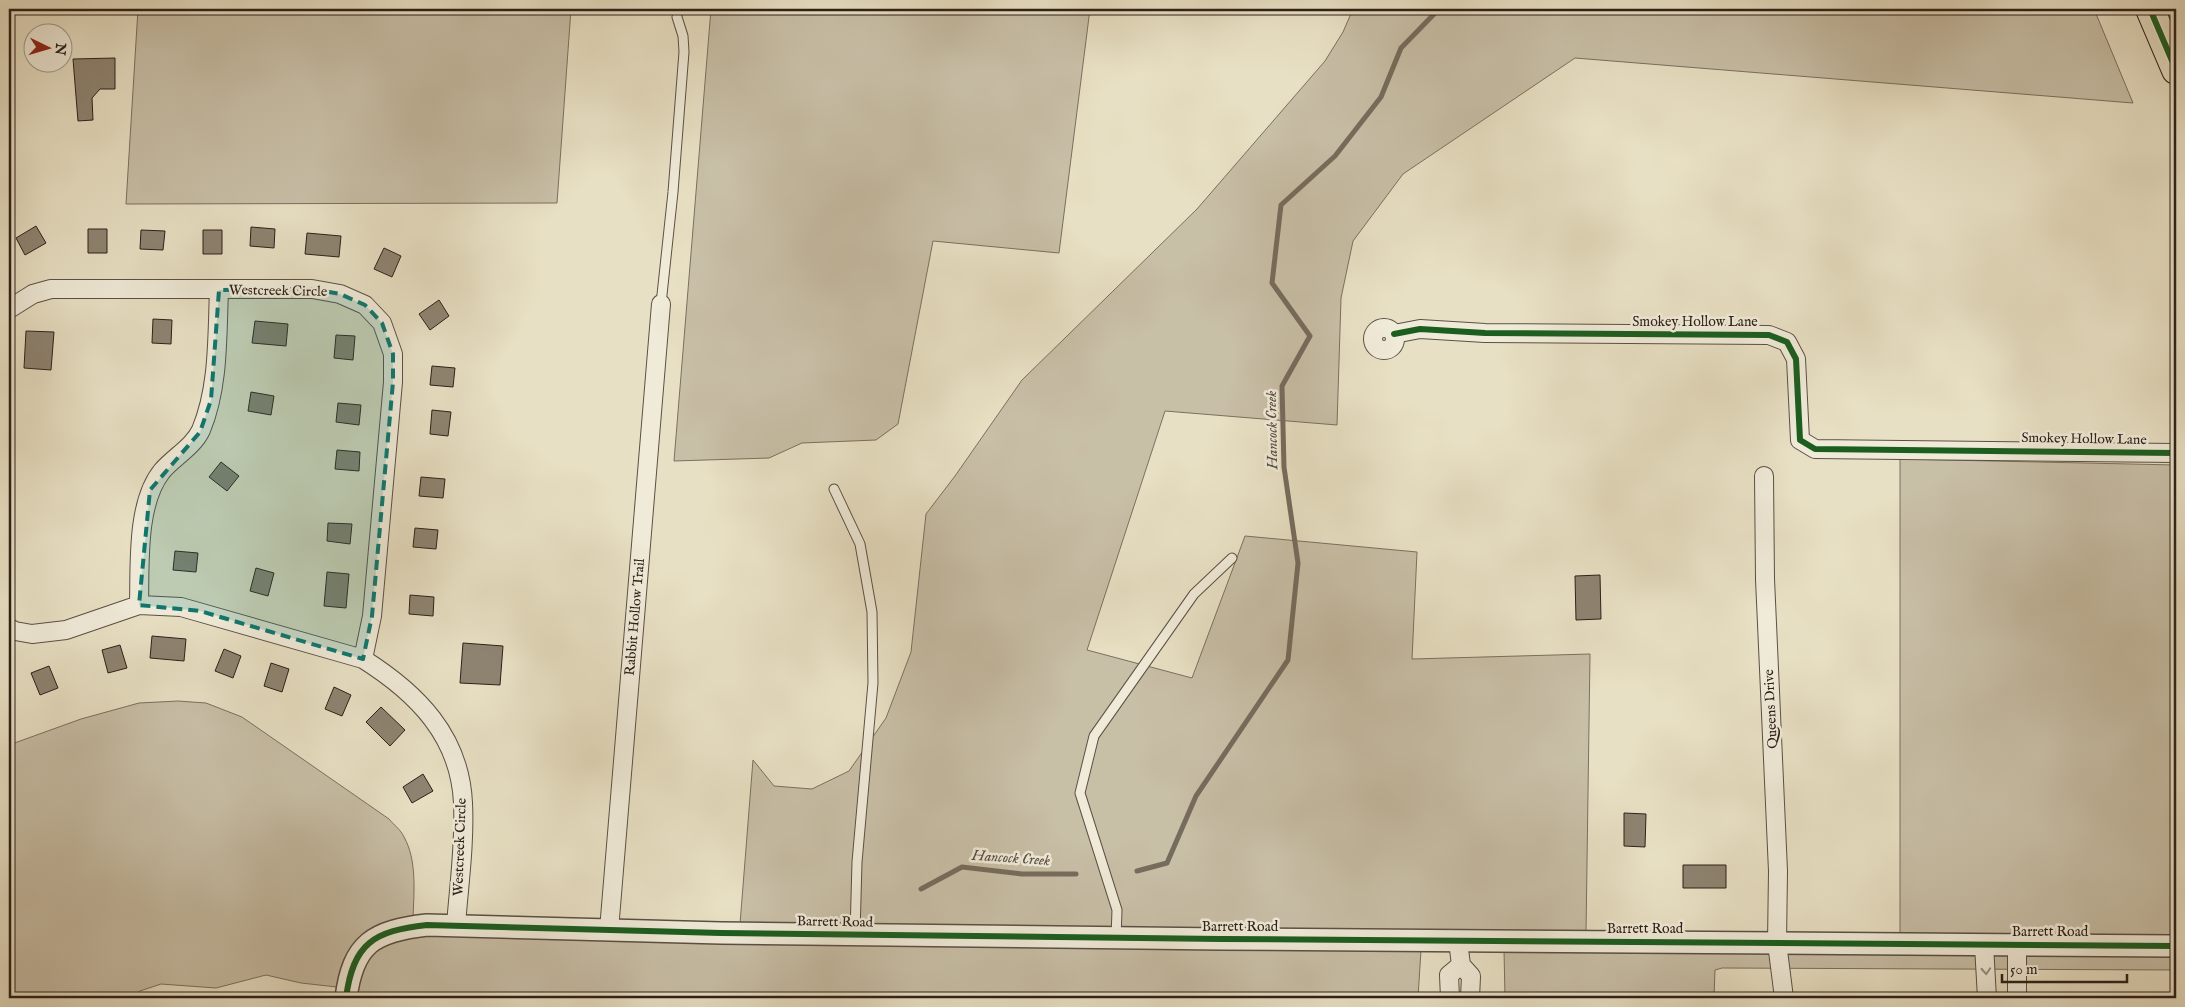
<svg xmlns="http://www.w3.org/2000/svg" width="2185" height="1007" viewBox="0 0 2185 1007" font-family="'IM FELL English',serif">
<style>
.green{fill:#c8bfa7;stroke:#7a7060}
.lines{fill:none;stroke-linecap:round;stroke-linejoin:round}
.stream{stroke:#766c5d;stroke-width:5}
.building{fill:#8e8472;stroke:#2c201a}
.service-casing{stroke:#5b5044;stroke-width:11}
.minor-casing{stroke:#5b5044;stroke-width:20}
.tertiary-casing{stroke:#5b5044;stroke-width:24}
.primary-casing{stroke:#2c201a;stroke-width:30}
.service{stroke:#f0ebd9;stroke-width:9}
.minor{stroke:#f0ebd9;stroke-width:18}
.tertiary{stroke:#f0ebd9;stroke-width:21}
.primary{stroke:#e8e0c4;stroke-width:28}
.cycleway-casing{stroke:#f0ebd9;stroke-width:9}
.cycleway{stroke:#1b5e20;stroke-width:6}
.oneway{stroke:#989083}
.marked{fill:#0f766e;fill-opacity:0.2;stroke:#0f766e;stroke-width:4;stroke-dasharray:10 6;stroke-linejoin:round}
.labels{text-anchor:middle;dominant-baseline:central;stroke-width:5;stroke-linejoin:round;paint-order:stroke}
.street-label{font-size:14px;fill:#2c201a;stroke:#f0ebd9}
.water-label{font-size:15px;font-style:italic;fill:#574c41;stroke:#f0ebd9}
</style>
<rect width="100%" height="100%" fill="#e8e0c4"/>
<filter id="stains"><feTurbulence type="fractalNoise" baseFrequency=".004" numOctaves="4"/><feColorMatrix values="0 0 0 0 .2 0 0 0 0 .09 0 0 0 0 .02 0 0 0 .5 -.17"/></filter>
<radialGradient id="worn" r=".72"><stop offset=".6" stop-color="#630" stop-opacity="0"/><stop offset="1" stop-color="#630" stop-opacity=".3"/></radialGradient>
<path class="green" d="M138,9H571L557,203L126,204Z
M711,9H1090L1059,253L933,241L898,424L876,440L802,443L769,458L674,461Z
M1353,9H2094L2133,103L1575,58L1403,174L1353,241L1341,298L1337,425L1165,411L1087,650L1192,678L1245,536L1417,552L1412,659L1590,654L1586,933L740,924L753,760L774,786L812,789L849,771L886,718L911,652L926,514L955,476L1022,380L1197,209L1325,61L1343,32Z
M1900,459L2176,465V938L1900,935Z
M178,701L206,703L242,717L389,819C394,825 401,830 404,837C417,860 414,892 413,918L404,919L337,987L301,983L266,975L216,988L161,984L140,991L131,998H9V745L81,719L139,703Z
M428,933L1657,952L2176,955V970L1722,968L1715,970L1714,998H1505L1504,950H1421L1418,998H356C359,975 366,951 390,941C400,936 416,935 428,933Z"/>
<g class="lines">
<path class="stream" d="M1137,871L1167,863L1196,796L1288,660L1298,563L1284,467L1282,386L1310,336L1272,283L1281,205L1335,156L1381,97L1401,48L1439,9
M921,889L962,867L1022,874H1076
M919,995L921,998"/>
</g>
<path class="building" d="M115,58V89H100L92,98L93,120L78,121L73,59Z
M36,226L46,243L25,255L16,238Z
M251,227L275,229L274,248L250,246Z
M88,229H107V253H88Z
M141,230L165,231L163,250L140,249Z
M203,230H222V254H203Z
M307,233L341,236L339,257L305,254Z
M384,248L401,256L392,277L374,269Z
M439,300L449,316L430,330L419,314Z
M153,319L172,320L171,344L152,343Z
M255,321L288,324L286,346L252,343Z
M26,331L54,332L51,370L24,368Z
M336,335L355,336L353,360L334,358Z
M432,366L455,368L453,387L430,385Z
M251,392L274,396L271,415L248,411Z
M338,403L361,405L359,425L336,422Z
M432,410L451,412L448,436L430,434Z
M337,450L360,452L359,471L335,469Z
M221,462L239,476L227,491L209,477Z
M421,477L445,479L443,498L419,496Z
M328,523L352,524L350,544L327,541Z
M415,528L438,530L436,549L413,547Z
M175,551L198,553L196,572L173,570Z
M256,568L274,573L268,596L250,591Z
M327,572L349,574L346,608L324,606Z
M1600,575L1601,619L1576,620L1575,576Z
M410,595L434,597L433,616L409,614Z
M152,636L186,639L184,661L150,658Z
M463,643L503,646L500,685L460,683Z
M120,645L127,668L108,673L102,650Z
M224,649L241,656L233,678L215,671Z
M271,663L289,669L282,692L264,686Z
M49,666L58,688L40,695L31,673Z
M334,687L351,695L342,716L325,709Z
M381,707L405,730L390,746L366,722Z
M423,774L433,791L412,803L403,787Z
M1624,813L1646,814L1645,847L1624,846Z
M1683,865H1726V888H1683Z"/>
<g class="lines">
<g class="service-casing">
<path id="service" d="M661,304L673,192L684,52L683,36L677,17
M834,489L860,544L872,612L873,683L857,862L855,934
M1116,938L1117,910L1080,793L1094,736L1194,594L1232,558"/>
</g>
<g class="minor-casing">
<path id="minor" d="M9,309L33,294L51,289H312L340,294L365,305L382,323L393,354V382L372,616L363,659
M1373 339a11 11 0 1 1 22 0a11 11 0 1 1-22 0Z
M1394,334L1420,329L1485,333L1769,335L1787,342L1796,359L1800,440L1815,449L2176,453
M1764,476L1765,579L1778,871L1777,943L1784,998
M139,605C140,565 136,503 162,471C174,457 193,447 201,430C219,387 217,337 219,290
M9,628L15,631L32,634L66,630L139,605L181,607L363,659C417,693 460,736 463,803C465,843 459,885 456,925
M609,930L661,304
M1458,941L1461,965L1471,976L1470,998
M1984,945L1987,998
M2017,945V998
M1450,998L1449,975L1461,965"/>
</g>
<g class="tertiary-casing">
<path id="tertiary" d="M346,998C353,943 374,931 427,925L721,933L1221,939L2176,946"/>
</g>
<g class="primary-casing">
<path id="primary" d="M2150,9L2176,70"/>
</g>
<use href="#service" class="service"/>
<use href="#minor" class="minor"/>
<use href="#tertiary" class="tertiary"/>
<use href="#primary" class="primary"/>
<g class="cycleway-casing">
<path id="cycleway" d="M2150,9L2176,70
M1394,334L1420,329L1485,333L1769,335L1787,342L1796,359L1800,440L1815,449L2176,453
M346,998C353,943 374,931 427,925L721,933L1221,939L2176,946"/>
</g>
<use href="#cycleway" class="cycleway"/>
</g>
<defs><path id="oneway-chevron" d="M-2-3.5L2.5 0L-2 3.5" fill="none" stroke-width="1.6" stroke-linecap="round" stroke-linejoin="round" transform="scale(1.25)"/></defs>
<use class="oneway" href="#oneway-chevron" transform="translate(1986 971) rotate(87)"/>
<path class="marked" d="M312,289L340,294L365,305L382,323L393,354V382L372,616L363,659L200,611L139,605L150,490L200,432L211,400L219,290Z"/>
<g class="labels">
<g class="street-label">
<text transform="translate(278 291) rotate(1)">Westcreek Circle</text>
<text x="1695" y="322">Smokey Hollow Lane</text>
<text transform="translate(2084 439) rotate(1)">Smokey Hollow Lane</text>
<text transform="translate(635 617) rotate(-85)">Rabbit Hollow Trail</text>
<text transform="translate(1771 709) rotate(-93)">Queens Drive</text>
<text transform="translate(460 847) rotate(-88)">Westcreek Circle</text>
<text transform="translate(835 922) rotate(1)">Barrett Road</text>
<text x="1240" y="927">Barrett Road</text>
<text x="1645" y="929">Barrett Road</text>
<text x="2050" y="932">Barrett Road</text>
</g>
<g class="water-label">
<text transform="translate(1272 430) rotate(-91)">Hancock Creek</text>
<text transform="translate(1011 858) rotate(4)">Hancock Creek</text>
</g>
</g>
<rect width="2185" height="1007" fill="none" stroke="#e8e0c4" stroke-width="30"/>
<rect x="10" y="10" width="2165" height="987" fill="none" stroke="#2c201a" stroke-width="2.5"/>
<rect x="15" y="15" width="2155" height="977" fill="none" stroke="#2c201a"/>
<g transform="translate(48 48) rotate(95)"><circle r="24" fill="#f0ebd9" stroke="#a29a8d"/>
<path d="M0-4L9 19L0 12L-9 19Z" fill="#8f2418"/>
<text y="-8" font-size="14" font-weight="bold" text-anchor="middle" fill="#2c201a">N</text>
</g>
<path d="M2002 974v8h125v-8" fill="none" stroke="#2c201a" stroke-width="2.5"/>
<text x="2010" y="974" font-size="15" fill="#2c201a" stroke="#f0ebd9" stroke-width="4" paint-order="stroke">50 m</text>
<rect width="100%" height="100%" filter="url(#stains)"/>
<rect width="100%" height="100%" fill="url(#worn)"/>
</svg>
